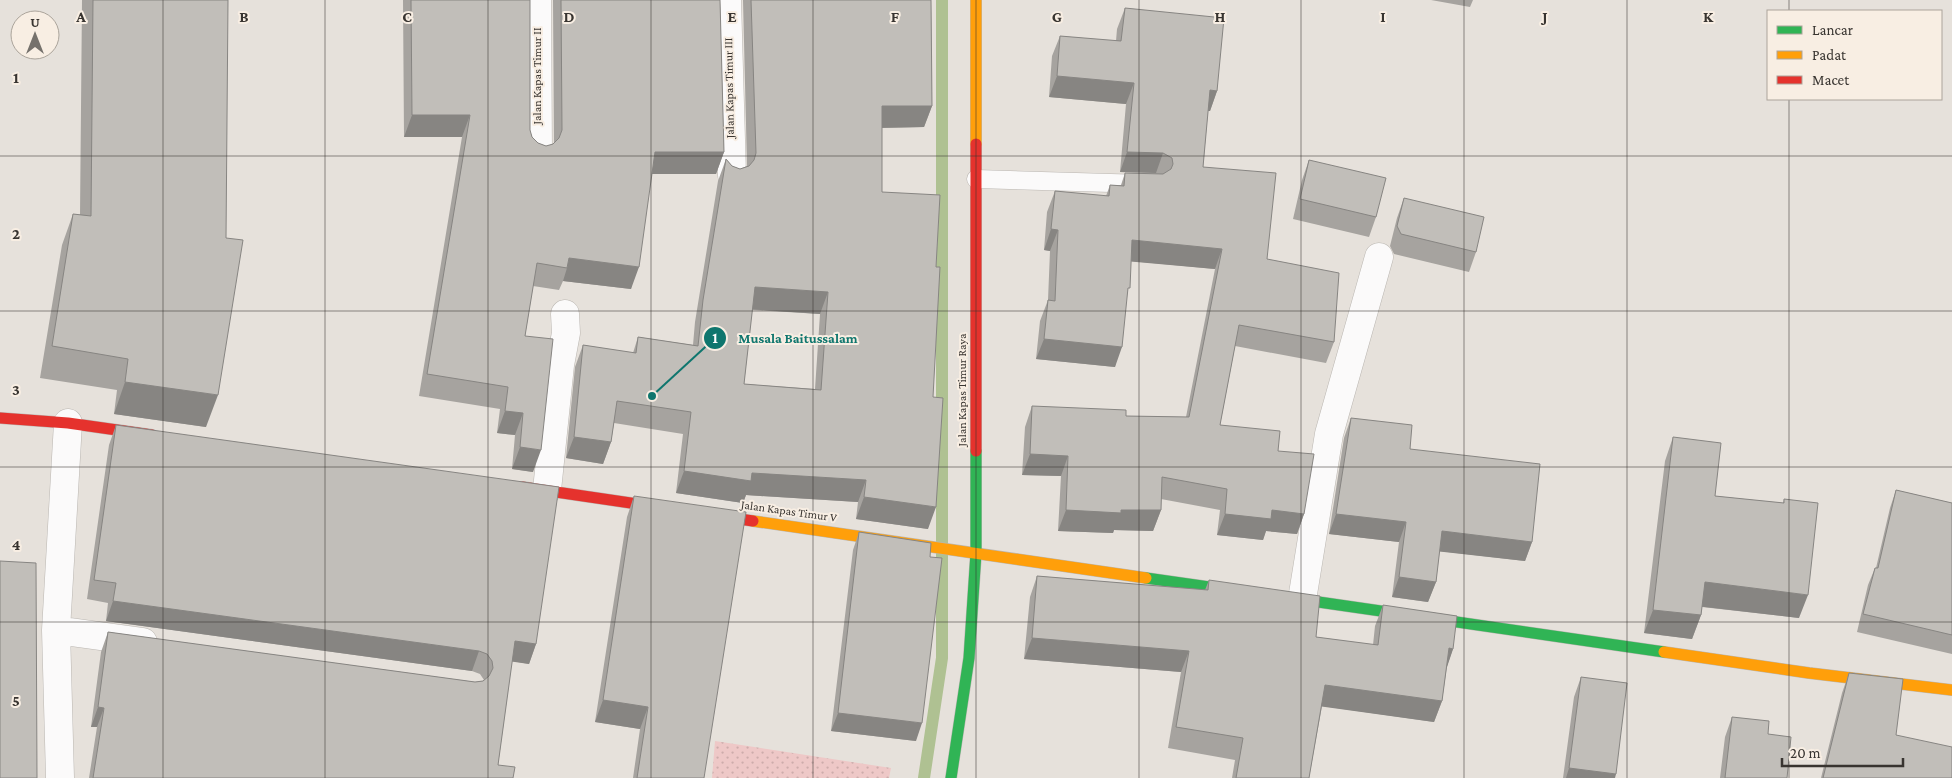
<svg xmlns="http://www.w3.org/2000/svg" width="1952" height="778" viewBox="0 0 1952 778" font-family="'Crimson Pro',serif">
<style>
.grass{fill:url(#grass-dots)}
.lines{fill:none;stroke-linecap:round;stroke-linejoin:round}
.stream{stroke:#afc192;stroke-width:12}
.lane-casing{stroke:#bab6b1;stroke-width:19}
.street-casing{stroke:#bab6b1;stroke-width:29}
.fast-casing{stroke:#bab6b1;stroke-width:12}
.slow-casing{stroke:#bab6b1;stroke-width:12}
.jam-casing{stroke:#bab6b1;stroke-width:12}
.lane{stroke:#fbfafa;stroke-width:18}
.street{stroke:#fbfafa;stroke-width:28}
.fast{stroke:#30b455;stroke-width:11}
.slow{stroke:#ff9f0a;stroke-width:11}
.jam{stroke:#e5322d;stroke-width:11}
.wall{fill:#a6a39f;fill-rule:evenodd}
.shaded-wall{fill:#878582}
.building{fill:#c1beb9;stroke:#878582;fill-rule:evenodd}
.grid{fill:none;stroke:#383430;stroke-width:1;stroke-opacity:0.55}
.labels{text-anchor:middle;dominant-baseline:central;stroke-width:4;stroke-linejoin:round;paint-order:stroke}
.street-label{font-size:12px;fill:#383430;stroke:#f8eee3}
.grid-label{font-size:16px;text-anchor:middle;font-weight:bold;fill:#383430;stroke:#f8eee3;stroke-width:4;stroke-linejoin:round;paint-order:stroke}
.leader{fill:none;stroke:#0f766e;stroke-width:2}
.callout-dot{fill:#0f766e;stroke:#f8eee3;stroke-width:2}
.mark-label{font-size:15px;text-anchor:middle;font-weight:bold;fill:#fff}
.callout-label{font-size:14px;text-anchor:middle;font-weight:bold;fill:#0f766e;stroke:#f8eee3;stroke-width:4;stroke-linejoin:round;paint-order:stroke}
</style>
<defs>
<pattern id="grass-dots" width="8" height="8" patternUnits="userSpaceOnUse" patternTransform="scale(1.25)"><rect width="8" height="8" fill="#eec8c7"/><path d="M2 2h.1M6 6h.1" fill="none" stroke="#cdacab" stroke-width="1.8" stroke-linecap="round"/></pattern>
</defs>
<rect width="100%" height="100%" fill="#e6e1db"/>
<path class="grass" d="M715,741L891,768L889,778H712Z"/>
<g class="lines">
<path class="stream" d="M924,778L942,658V0"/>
<g class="lane-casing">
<path id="lane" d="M976,179L1145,184"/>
</g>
<g class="street-casing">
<path id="street" d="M537,0L538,152
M727,0L732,175
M547,490L560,365L566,333L565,314
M1302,600L1329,434L1379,257
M56,630L143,642
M60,778L56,630L68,423"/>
</g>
<g class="fast-casing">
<path id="fast" d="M1146,578L1244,592
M1284,597L1664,652
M951,778L969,658L976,553V451"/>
</g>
<g class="slow-casing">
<path id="slow" d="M976,0V144
M753,521L1146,578
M1664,652L1809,673L1952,690"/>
</g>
<g class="jam-casing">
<path id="jam" d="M976,144V451
M0,418L68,423L152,435
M522,487L753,521"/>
</g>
<use href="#lane" class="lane"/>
<use href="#street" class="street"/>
<use href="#fast" class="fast"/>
<use href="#slow" class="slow"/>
<use href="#jam" class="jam"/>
</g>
<path class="wall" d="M82,0H228L206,427L114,414L117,390L40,378L62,245L73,214L80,215Z
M403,0H530V130L532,137L538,143L546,146L554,144L553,0H720L724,152L716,174H652L631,289L563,281L559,290L533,286L525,336L533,472L512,469L515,435L497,433L500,409L419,396L462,137H404Z
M743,0H931L932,106L924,127L882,128V192L936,267L928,529L856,519L858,502L746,495L743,503L676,493L683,434L614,423L611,442L603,464L566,458L575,367L583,345L633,353L638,337L693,345L695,322L718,181L726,159L732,166L740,169L747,166ZM752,310L820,314L815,389L744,384Z
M1431,0H1473L1470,7Z
M1125,8L1217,91L1210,111H1208L1203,167L1267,259L1334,342L1326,363L1235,346L1220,425L1278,451L1304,514L1297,534L1266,531L1263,540L1217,535L1220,510L1161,499V510L1153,531L1114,530L1113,533L1058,531L1061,476L1022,475L1025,427L1032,406L1126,416L1186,417L1215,269L1131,261L1127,295L1115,367L1036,359L1040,321L1048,300L1050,251L1044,250L1047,212L1055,191L1106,196L1110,185H1121L1125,173H1156L1120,172L1126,104L1049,97L1052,56L1060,36L1116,41L1117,29Z
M1309,160L1376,217L1369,237L1293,219L1302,180Z
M1404,198L1476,252L1469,272L1394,254L1390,246L1397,218Z
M1351,418L1410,449L1532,542L1525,561L1439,551L1436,582L1428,602L1392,597L1399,542L1329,534L1344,438Z
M116,425L536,644L529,664L512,661L498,765L513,778H89L97,727H91L101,652L108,632L475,682L483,681L484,680L480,674L472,671L106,621L108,603L87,599L109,445Z
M1673,437L1715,496L1783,503L1784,499L1799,618L1702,607L1701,615L1692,639L1644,633L1665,461Z
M1896,490L1952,503V654L1857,632L1868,585L1875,568H1876L1890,508Z
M634,496L704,778H633L640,729L595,722L627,517Z
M859,532L916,741L831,731L853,550Z
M1037,576L1205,590L1209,580L1316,637L1373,645L1375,626L1383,605L1453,649L1447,666L1442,701L1434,722L1322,706L1309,778H1232L1235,760L1168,748L1181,672L1024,659L1030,597Z
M1849,673L1896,735L1952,778H1821L1842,693Z
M1581,677L1615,778H1563L1574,697Z
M1732,717L1768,734L1787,778H1720L1725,737Z"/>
<path class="shaded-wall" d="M1057,76L1134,83L1126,104L1049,97Z
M1210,90L1217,91L1210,111H1202Z
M882,106H932L924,127L874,128Z
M412,115H470L462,137H404Z
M655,152H724L716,174H647Z
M1127,152L1163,153L1156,173L1120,172Z
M1051,229L1058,230L1050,251L1044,250Z
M1132,240L1222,249L1215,269L1125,261Z
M569,258L639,267L631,289L563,281L567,268Z
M755,287L828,292L820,314L747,309Z
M1044,339L1122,347L1115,367L1036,359Z
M125,382L218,395L206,427L114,414Z
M505,411L523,413L515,435L497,433Z
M574,437L611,442L603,464L566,458Z
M520,447L541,450L533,472L512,469Z
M1030,454L1068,456L1061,476L1022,475Z
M684,471L752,473L866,480L858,502L746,495L743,503L676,493Z
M864,497L936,507L928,529L856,519Z
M1066,510H1161L1153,531L1114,530L1113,533L1058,531Z
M1272,510L1304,514L1297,534L1266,531L1263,540L1217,535L1225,514Z
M1336,514L1406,522L1399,542L1329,534Z
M1442,531L1532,542L1525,561L1435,551Z
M1399,577L1436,582L1428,602L1392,597Z
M1705,582L1808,595L1799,618L1696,606Z
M113,601L479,651L472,671L106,621Z
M1653,610L1701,615L1692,639L1644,633Z
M1032,638L1189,651L1181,672L1024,659Z
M515,641L536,644L529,664L508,661Z
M1449,648L1453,649L1446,670Z
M1325,685L1442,701L1434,722L1318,706Z
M603,700L648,707L640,729L595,722Z
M98,707L104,708L97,727H91Z
M838,713L922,723L916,741L831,731Z
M1569,768L1616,774L1615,778H1566Z"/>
<path class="building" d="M93,0H228L226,238L243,240L218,395L125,382L128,359L52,346L73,214L91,216Z
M411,0H530V130L532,137L538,143L546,146L553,144L559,138L562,130L561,0H720L724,152H655L639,267L569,258L567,268L537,263L525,336L553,339L541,450L520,447L523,413L505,411L508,387L427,374L470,115H412Z
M751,0H931L932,106H882V192L940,195L936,267H940L933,397L943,398L936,507L864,497L866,480L752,473L751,481L684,471L691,412L617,401L611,442L574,437L583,345L636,353L638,337L698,346L703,300L726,159L732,166L740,169L749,166L754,160L756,153ZM755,287L828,292L821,390L744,384Z
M1125,8L1224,18L1217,91L1210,90L1203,167L1276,173L1267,259L1339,273L1334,342L1239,325L1220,425L1280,431L1278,451L1314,454L1304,514L1272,510L1271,519L1225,514L1227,489L1162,477L1161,510H1121V513L1066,510L1068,456L1030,454L1032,406L1126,410V416L1189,417L1222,249L1132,240L1130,288H1128L1122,347L1044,339L1048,300L1055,301L1058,230L1051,229L1055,191L1109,196L1110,185L1124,186L1125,173L1163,174L1171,169L1173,164L1172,158L1163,153L1127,152L1134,83L1057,76L1060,36L1121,41Z
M1309,160L1386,178L1376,217L1300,199Z
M1404,198L1484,217L1476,252L1401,234L1397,226Z
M1351,418L1412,425L1410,449L1540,464L1532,542L1442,531L1436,582L1399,577L1406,522L1336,514Z
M116,425L559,487L536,644L515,641L498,765L515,767L513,778H93L104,708L98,707L108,632L475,682L483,681L489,676L493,668L492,661L487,654L479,651L113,601L116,583L94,580Z
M1673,437L1721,443L1715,496L1784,503V499L1818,503L1808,595L1705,582L1701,615L1653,610Z
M1896,490L1952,503V635L1863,614L1875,568H1878Z
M634,496L746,512L704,778H637L648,707L603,700Z
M859,532L931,543L930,557L942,558L922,723L838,713Z
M0,561L36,563L37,778H0Z
M1037,576L1208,590L1209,580L1320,596L1316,637L1378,645L1383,605L1457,616L1453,649L1449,648L1442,701L1325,685L1309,778H1236L1243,738L1176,727L1189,651L1032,638Z
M1849,673L1903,679L1896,735L1952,747V778H1823Z
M1581,677L1627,683L1616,774L1569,768Z
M1732,717L1769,721L1768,734L1791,737L1787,778H1725Z"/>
<path class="grid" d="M163,0V778M325,0V778M488,0V778M651,0V778M813,0V778M976,0V778M1139,0V778M1301,0V778M1464,0V778M1627,0V778M1789,0V11M1789,99V778M0,156H1952M0,311H1952M0,467H1952M0,622H1952"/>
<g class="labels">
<g class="street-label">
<text transform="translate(537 76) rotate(-90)">Jalan Kapas Timur II</text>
<text transform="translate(729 88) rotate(-91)">Jalan Kapas Timur III</text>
<text transform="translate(962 390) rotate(-90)">Jalan Kapas Timur Raya</text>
<text transform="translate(789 511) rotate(8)">Jalan Kapas Timur V</text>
</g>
</g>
<g class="grid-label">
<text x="81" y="22">A</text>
<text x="244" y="22">B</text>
<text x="407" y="22">C</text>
<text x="569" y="22">D</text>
<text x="732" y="22">E</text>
<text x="895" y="22">F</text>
<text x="1057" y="22">G</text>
<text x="1220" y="22">H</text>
<text x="1383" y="22">I</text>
<text x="1545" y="22">J</text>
<text x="1708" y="22">K</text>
<text x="16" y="83">1</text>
<text x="16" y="239">2</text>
<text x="16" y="395">3</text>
<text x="16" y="550">4</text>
<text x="16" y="706">5</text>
</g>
<path class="leader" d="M652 396L715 338"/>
<g class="callout-dot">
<circle cx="652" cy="396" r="5"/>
<circle cx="715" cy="338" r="12"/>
</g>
<g class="mark-label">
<text x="715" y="343">1</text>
</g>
<g class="callout-label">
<text x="798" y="343">Musala Baitussalam</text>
</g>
<rect x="1767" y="10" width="175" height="90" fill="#f8eee3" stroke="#aba49b"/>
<rect x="1777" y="26" width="25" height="8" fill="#30b455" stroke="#aba49b"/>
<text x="1812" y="35" font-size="15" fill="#383430">Lancar</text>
<rect x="1777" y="51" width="25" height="8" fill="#ff9f0a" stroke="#aba49b"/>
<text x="1812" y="60" font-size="15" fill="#383430">Padat</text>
<rect x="1777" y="76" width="25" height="8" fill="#e5322d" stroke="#aba49b"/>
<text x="1812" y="85" font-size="15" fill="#383430">Macet</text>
<g transform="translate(35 35)"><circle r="24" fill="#f8eee3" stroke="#aba49b"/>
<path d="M0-4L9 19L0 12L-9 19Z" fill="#75716c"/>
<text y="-8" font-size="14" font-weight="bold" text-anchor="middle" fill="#383430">U</text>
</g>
<path d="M1782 758v8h121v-8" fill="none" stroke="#383430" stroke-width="2.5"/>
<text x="1790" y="758" font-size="15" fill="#383430" stroke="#f8eee3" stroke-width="4" paint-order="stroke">20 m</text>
</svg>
